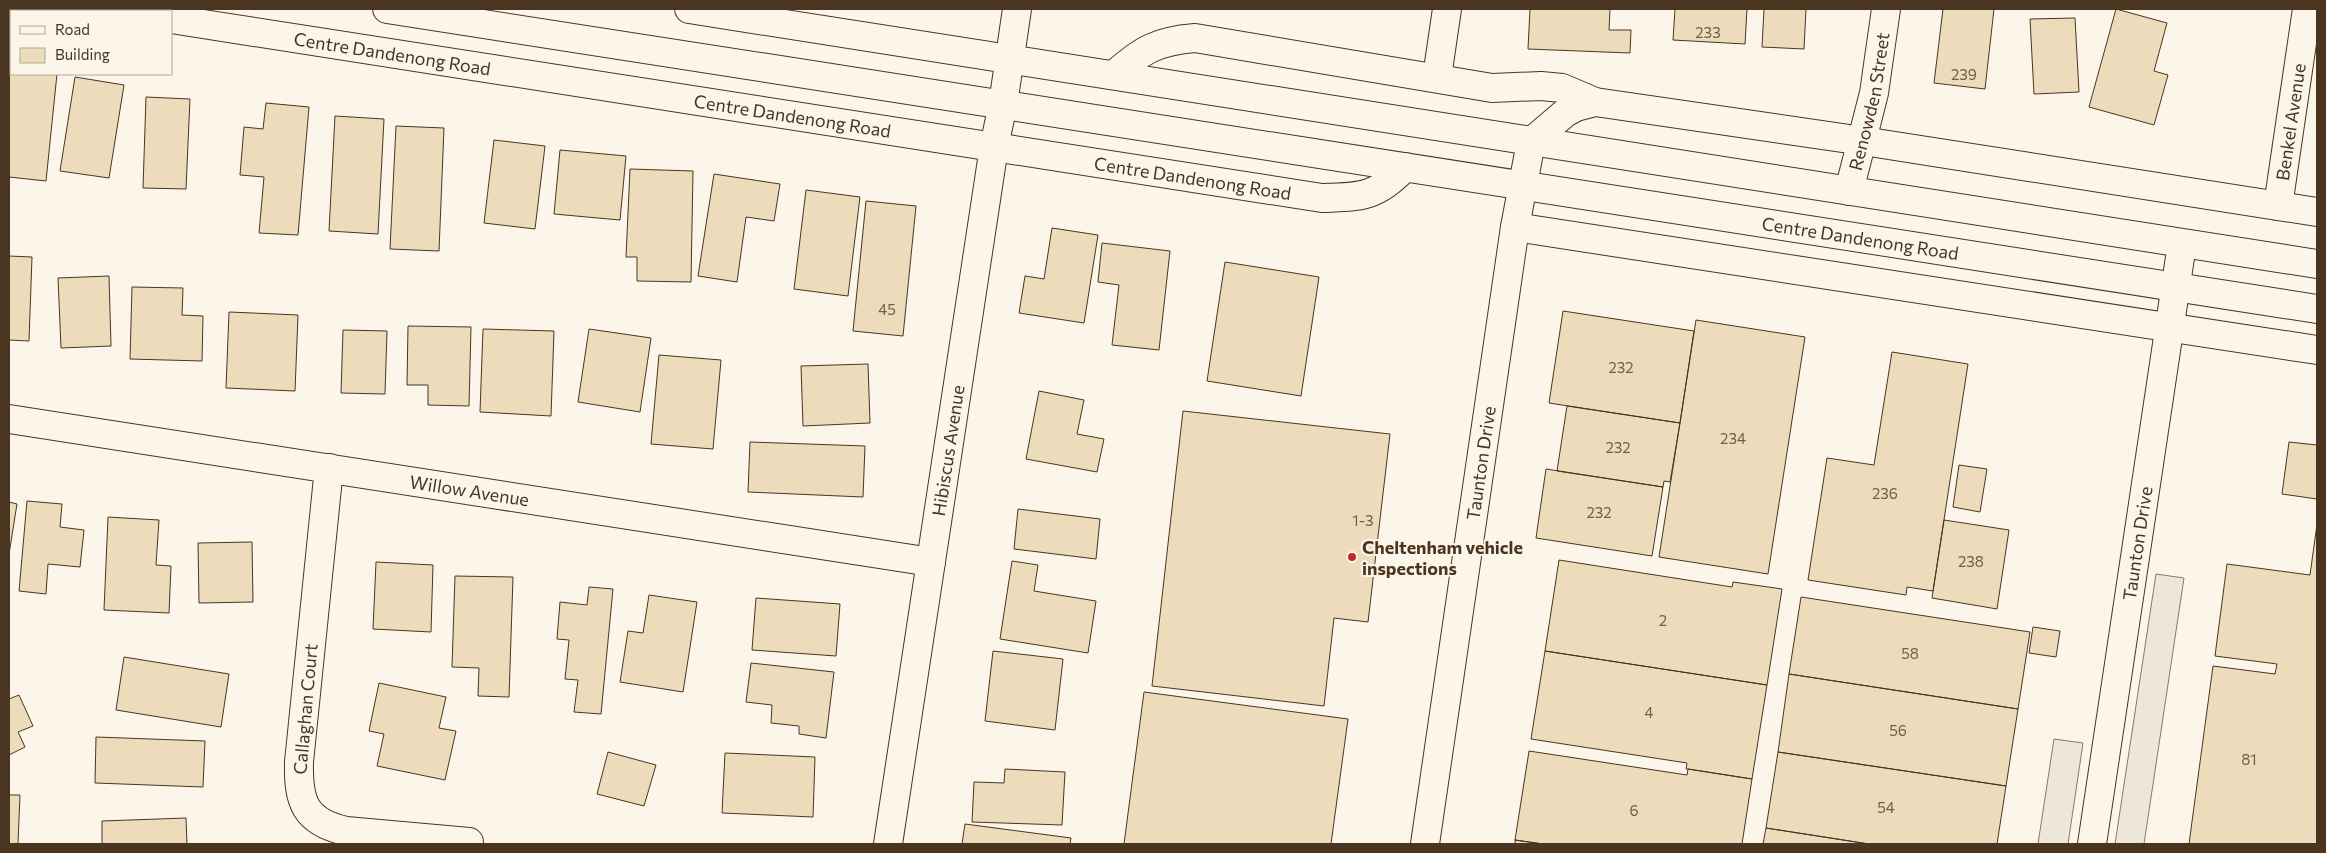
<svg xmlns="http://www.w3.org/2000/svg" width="2326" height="853" viewBox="0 0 2326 853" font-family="Commissioner,sans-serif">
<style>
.parking{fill:#ede7d9;stroke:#887966}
.building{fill:#ecdcbc;stroke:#4a3520}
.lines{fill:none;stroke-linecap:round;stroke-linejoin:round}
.street-casing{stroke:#4a3520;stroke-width:30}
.primary-casing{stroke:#4a3520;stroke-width:30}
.street{stroke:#fbf6e9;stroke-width:28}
.primary{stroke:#fbf6e9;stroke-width:28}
.poi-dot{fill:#c62828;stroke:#fbf6e9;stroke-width:2}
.labels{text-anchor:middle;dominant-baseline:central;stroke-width:4;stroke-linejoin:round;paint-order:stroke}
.number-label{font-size:15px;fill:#725f47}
.street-label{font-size:18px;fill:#4a3520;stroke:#fbf6e9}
.poi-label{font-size:18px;font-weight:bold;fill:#4a3520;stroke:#fbf6e9;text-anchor:start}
</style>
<rect width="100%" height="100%" fill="#fbf6e9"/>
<path class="parking" d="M2156,574L2184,578L2144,844H2115Z
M2054,739L2083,743L2068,844H2038Z"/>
<path class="building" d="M1530,9H1610L1609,30H1631L1630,53L1528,49Z
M1675,9H1747L1745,44L1673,40Z
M1764,9H1806L1804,49L1762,47Z
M1943,9H1994L1985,89L1934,83Z
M2116,9L2167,23L2154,71L2168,75L2154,125L2089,107Z
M2075,18L2079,92L2034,94L2030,19Z
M9,69H11V74H57L46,181L9,177Z
M75,77L124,85L109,178L60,171Z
M146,97L190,99L186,189L143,188Z
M266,103L309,107L298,235L259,233L264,177L240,175L244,127L263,129Z
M335,116L384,119L378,234L329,231Z
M396,126L444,128L439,251L390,249Z
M494,140L545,146L535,229L484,223Z
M560,150L626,156L620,220L554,214Z
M630,169L693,171L691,282L637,281V257H626Z
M714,174L780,184L774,221L746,217L737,282L698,276Z
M806,190L860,197L848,296L794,289Z
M866,201L916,206L903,336L853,331Z
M1052,228L1098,235L1084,323L1019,313L1025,276L1044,279Z
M1102,243L1170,251L1159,350L1112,345L1119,285L1098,282Z
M9,256L32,257L29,341L9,340Z
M1225,262L1319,277L1301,396L1207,381Z
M109,276L111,346L61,348L58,278Z
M132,287L183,288L182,315L203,316L202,361L130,359Z
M1563,311L1694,331L1680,423L1549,403Z
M229,312L298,315L295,391L226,388Z
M1696,320L1805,337L1768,574L1659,557Z
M408,326L471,327L469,406L428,405V385H407Z
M483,329L554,331L551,416L480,412Z
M589,329L651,338L640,412L578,402Z
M343,330L387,331L385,394L341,393Z
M1892,352L1968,364L1933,591L1907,587L1906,595L1808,580L1827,458L1874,465Z
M659,355L721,360L713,449L651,444Z
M868,364L870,423L803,426L801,366Z
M1039,391L1084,400L1077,434L1104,439L1097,472L1026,459Z
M1567,406L1680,423L1670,482L1664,481L1663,487L1557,471Z
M1183,411L1390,434L1368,622L1334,618L1324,706L1152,686Z
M750,442L865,446L863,497L748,492Z
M2289,442L2317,445V499L2282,494Z
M1959,465L1987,469L1980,512L1953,507Z
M1546,469L1663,487L1652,556L1536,538Z
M27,501L62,504L60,527L84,530L80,567L48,564L46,594L19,591Z
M9,502L17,504L9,554Z
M1018,509L1100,519L1096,559L1014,549Z
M108,517L159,520L156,565L171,566L169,613L104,610Z
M1944,520L2009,530L1997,609L1932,598Z
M2317,524V844H2189L2213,666L2275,674L2277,664L2215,656L2227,564L2310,575Z
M252,542L253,602L199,603L198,543Z
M1559,560L1732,587L1733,582L1782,589L1767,685L1545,651Z
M1012,561L1038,565L1034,591L1096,601L1088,653L1000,639Z
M376,562L433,565L431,632L373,629Z
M455,576L513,577L509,697L478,696L479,668L452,667Z
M589,587L613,589L601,714L574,712L578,680L565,679L569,640L557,639L560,602L587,605Z
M649,595L697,602L683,692L620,682L628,631L643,633Z
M1801,597L2030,632L2018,709L1789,674Z
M756,598L840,604L836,656L752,650Z
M2033,627L2060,631L2056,657L2029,653Z
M993,651L1063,659L1055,730L985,721Z
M1545,651L1767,685L1752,779L1688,769H1686L1687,763L1531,739Z
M124,657L229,674L221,727L116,710Z
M751,663L834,672L826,738L799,734V726L771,723L772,705L746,702Z
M1789,674L2018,709L2006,786L1778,752Z
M379,683L446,697L439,728L456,731L445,780L377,766L384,734L369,731Z
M1144,692L1348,719L1331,844H1124Z
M19,695L33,726L18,732L25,747L9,755V699Z
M96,737L205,741L203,787L95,783Z
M1529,751L1687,775L1688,769L1752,779L1742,844H1543L1515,840Z
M608,752L656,765L644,806L597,794Z
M1778,752L2006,786L1997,844H1869L1766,828Z
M725,753L815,757L813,817L722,813Z
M1005,769L1065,772L1062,825L972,822L974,782L1004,783Z
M9,795H20L18,844H9Z
M186,818L187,844H102V821Z
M965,824L1071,838L1070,844H962Z
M1766,828L1869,844H1763Z
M1515,840L1543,844H1515Z"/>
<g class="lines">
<g class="street-casing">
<g id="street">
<path d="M106,9L122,11"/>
<path id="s1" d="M171,19L1322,198C1361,197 1377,197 1405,167"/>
<path d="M1114,75C1142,50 1157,41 1195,38L1492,88L1541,86L1562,88L1595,102L1863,141L2317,212"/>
<path d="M1437,77L1447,9"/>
<path id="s2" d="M1849,191L1874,93L1886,9"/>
<path id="s3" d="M2278,206L2307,9"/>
<path d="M1515,227L2317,350"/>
<path id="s4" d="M9,419L931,562"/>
<path d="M329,468L299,762C298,802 305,822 346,831L469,842"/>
<path id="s5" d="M888,844L994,147L1003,104L1017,9"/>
<path id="s6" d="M1425,844L1515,227L1531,142L1565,113L1576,107L1595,102"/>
<path id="s7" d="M2092,844L2182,244"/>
</g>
</g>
<g class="primary-casing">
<g id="primary">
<path id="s8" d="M387,9L2317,309"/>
<path d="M689,9L2317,264"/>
</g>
</g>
<use href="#street" class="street"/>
<use href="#primary" class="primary"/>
</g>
<circle class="poi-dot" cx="1352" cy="557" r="5"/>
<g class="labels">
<g class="number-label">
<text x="1708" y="32">233</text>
<text x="1964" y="74">239</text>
<text x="887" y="309">45</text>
<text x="1621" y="367">232</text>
<text x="1733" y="438">234</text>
<text x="1618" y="447">232</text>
<text x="1885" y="493">236</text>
<text x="1599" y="512">232</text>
<text x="1363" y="520">1-3</text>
<text x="1971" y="561">238</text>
<text x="1663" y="620">2</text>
<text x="1910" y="653">58</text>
<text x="1649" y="712">4</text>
<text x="1898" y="730">56</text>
<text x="2249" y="759">81</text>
<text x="1886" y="807">54</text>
<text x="1634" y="810">6</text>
</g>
<g class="street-label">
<text stroke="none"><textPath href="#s1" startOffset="224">Centre Dandenong Road</textPath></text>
<text stroke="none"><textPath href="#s2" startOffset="92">Renowden Street</textPath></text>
<text stroke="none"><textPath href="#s1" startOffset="629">Centre Dandenong Road</textPath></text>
<text stroke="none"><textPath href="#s3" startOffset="85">Benkel Avenue</textPath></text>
<text stroke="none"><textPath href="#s1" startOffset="1034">Centre Dandenong Road</textPath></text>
<text stroke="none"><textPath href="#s8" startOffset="1491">Centre Dandenong Road</textPath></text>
<text stroke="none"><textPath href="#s5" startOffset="398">Hibiscus Avenue</textPath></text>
<text stroke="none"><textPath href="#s6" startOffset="385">Taunton Drive</textPath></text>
<text stroke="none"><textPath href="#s4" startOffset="466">Willow Avenue</textPath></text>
<text stroke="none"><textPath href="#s7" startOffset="304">Taunton Drive</textPath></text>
<text transform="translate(305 709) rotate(-85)">Callaghan Court</text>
</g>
<g class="poi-label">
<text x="1362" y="547">Cheltenham vehicle<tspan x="1362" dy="21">inspections</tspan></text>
</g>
</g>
<rect width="2326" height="853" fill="none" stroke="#4a3520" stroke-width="20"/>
<rect x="10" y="10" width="162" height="65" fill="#fbf6e9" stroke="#b4a999"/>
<rect x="20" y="26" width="25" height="8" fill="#fbf6e9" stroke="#b4a999"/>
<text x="55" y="35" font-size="15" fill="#4a3520">Road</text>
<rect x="20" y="48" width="25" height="15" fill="#ecdcbc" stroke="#b4a999"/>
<text x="55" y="60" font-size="15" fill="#4a3520">Building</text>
</svg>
